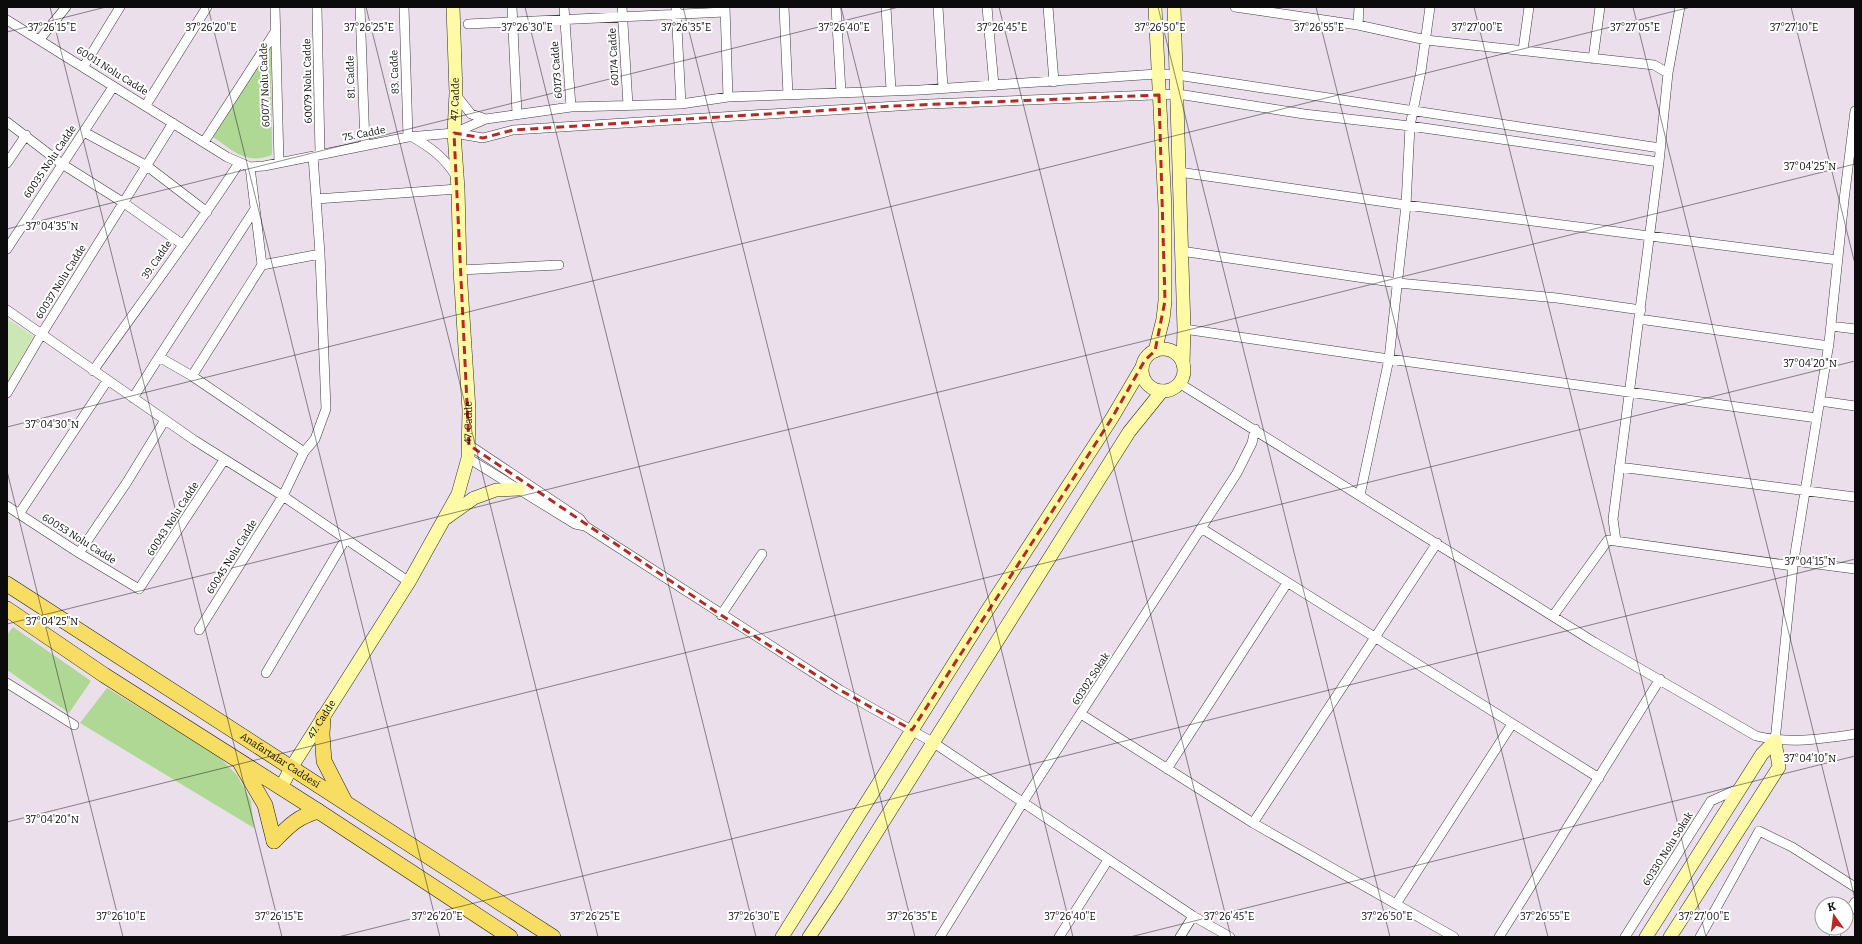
<svg xmlns="http://www.w3.org/2000/svg" width="1862" height="944" viewBox="0 0 1862 944" font-family="Bitter,serif">
<style>
.industrial{fill:#eadfea;fill-rule:evenodd}
.green{fill:#cbe8b4}
.forest{fill:#aed894}
.lines{fill:none;stroke-linecap:round;stroke-linejoin:round}
.street-casing{stroke:#3e3e3e;stroke-width:10}
.secondary-casing{stroke:#2d2d2d;stroke-width:14}
.primary-casing{stroke:#1c1c1c;stroke-width:16}
.street{stroke:#fff;stroke-width:9}
.secondary{stroke:#fefaa5;stroke-width:13}
.primary{stroke:#f7dd61;stroke-width:15}
.marked{fill:none;stroke:#b82925;stroke-width:3;stroke-dasharray:8 5;stroke-linejoin:round}
.ticks{fill:none;stroke:#0b0b0b;stroke-width:1;stroke-opacity:0.45}
.labels{text-anchor:middle;dominant-baseline:central;stroke-width:4;stroke-linejoin:round;paint-order:stroke}
.street-label{font-size:10px;fill:#0b0b0b;stroke:#fff}
.ticks-label{font-size:10px;text-anchor:middle;fill:#0b0b0b;stroke:#fff;stroke-width:4;stroke-linejoin:round;paint-order:stroke}
</style>
<rect width="100%" height="100%" fill="#fffce9"/>
<path class="industrial" d="M7,7H1855V937H7ZM1822,904H1846V928H1822Z"/>
<path class="green" d="M7,319L34,336L7,383Z"/>
<path class="forest" d="M271,42L272,155C246,165 234,151 213,137Z
M13,627L91,681L69,713L7,670V635Z
M107,688L218,756L237,775L251,801L254,828L80,723Z"/>
<g class="lines">
<g class="street-casing">
<path id="street" d="M275,7L279,162
M317,7L320,154
M360,7L365,145
M404,7L408,137
M512,7L517,114
M564,7L571,107
M622,7L628,105
M725,7L728,97
M784,7L788,95
M836,7L841,92
M886,7L891,90
M938,7L943,88
M987,7L994,86
M1048,7L1054,82
M1235,7L1358,25L1426,40L1654,65L1668,73L1659,162L1613,519L1616,541
M676,8L681,104
M7,20L227,157L250,167L264,166L408,137L454,133L483,138L513,130L929,104L1178,94L1304,114L1410,126L1659,162
M468,24L725,12
M1358,25L1359,7
M40,39L66,7
M1523,50L1529,7
M1593,59L1600,7
M84,66L120,7
M1668,73L1680,7
M456,95L471,114L486,119
M146,105L207,7
M7,122L62,164L124,203L182,244
M84,132L147,166L207,212
M454,133L486,119L571,107L681,104L728,97L920,90L1157,74L1177,75L1660,148
M411,136C430,147 444,157 456,176
M204,142L275,32
M7,163L26,135
M1179,172L1406,205L1838,260
M316,199L458,189
M7,249L113,87
M1181,251L1398,283L1557,298L1641,310
M262,265L320,254
M460,270L559,265
M7,310L194,440L283,496L409,582
M1639,319L1829,346
M1831,326L1855,329
M1184,329L1389,359L1817,418
M159,357L255,209
M93,371C142,301 193,234 239,163
M192,376L262,265L250,167
M1179,383L1594,642L1756,736C1789,744 1821,739 1855,734
M7,393L41,335L173,123
M133,398L159,357L192,376L304,452
M1820,401L1855,406
M469,445L580,519L585,526
M468,458L575,524L585,526L840,690L934,743L1193,916L1230,937
M1619,467L1855,497
M1360,495L1389,359L1406,205L1410,126L1421,71L1430,7
M7,506L79,553L139,589L224,460
M19,514L107,381
M1201,528L1599,778
M79,553L127,482L165,420
M1794,561L1855,569
M721,615L762,554
M1553,616L1608,540L1793,566
M199,630L283,496L304,452L315,439L326,409L320,254L313,156
M266,673L345,540
M7,683L74,725
M1081,714L1253,823L1454,937
M1775,741L1793,566L1829,343L1844,200L1855,111
M1167,769L1287,583
M1253,823L1437,543
M1396,904L1512,724
M1846,917L1855,902
M940,937L1023,802L1237,473L1252,443L1255,429
M1059,937L1108,860
M1180,937L1193,916
M1499,937L1660,679
M1625,937L1711,801L1740,788
M1700,937L1759,831L1792,847L1855,887
M1834,937L1839,928"/>
</g>
<g class="secondary-casing">
<g id="secondary">
<path d="M1155,7L1165,208V301L1163,319L1155,351"/>
<path d="M1174,7L1184,329L1183,364"/>
<circle cx="1163" cy="370" r="21"/>
<path d="M446,518L474,498L496,490L519,489"/>
<path id="s1" d="M281,788L291,768L409,582L458,494L468,458L469,410L460,270L458,189L454,133L456,93L453,7"/>
<path d="M782,937L985,614L1112,418L1142,367"/>
<path d="M809,937L837,895L1129,432L1162,391"/>
<path d="M1646,937L1762,754L1775,741"/>
<path d="M1670,937L1779,767L1775,741"/>
</g>
</g>
<g class="primary-casing">
<g id="primary">
<path id="s2" d="M7,584L553,937"/>
<path d="M7,609L104,675L318,811L510,937"/>
<path d="M323,718L322,734L324,761L345,802"/>
<path d="M241,764L265,805L274,841"/>
<path d="M274,841C289,826 297,817 318,811"/>
</g>
</g>
<use href="#street" class="street"/>
<use href="#secondary" class="secondary"/>
<use href="#primary" class="primary"/>
</g>
<path class="marked" d="M1159,95L1165,301L1155,351L1145,360L1112,418L912,730L840,690L721,615L469,445L454,133L483,138L513,130L893,106Z"/>
<path class="ticks" d="M50,7L282,937M208,7L440,937M366,7L598,937M525,7L756,937M683,7L915,937M841,7L1073,937M999,7L1231,937M1158,7L1390,937M1316,7L1548,937M1474,7L1706,937M1633,7L1855,899M1791,7L1855,264M7,32L106,7M7,229L899,7M7,427L1691,7M7,471L123,937M7,624L1855,164M7,822L1855,361M338,937L1855,559M1130,937L1855,756"/>
<g class="labels">
<g class="street-label">
<text transform="translate(614 57) rotate(-93)">60174 Cadde</text>
<text transform="translate(557 70) rotate(-94)">60173 Cadde</text>
<text transform="translate(112 71) rotate(32)">60011 Nolu Cadde</text>
<text transform="translate(395 72) rotate(-92)">83. Cadde</text>
<text transform="translate(351 77) rotate(-92)">81. Cadde</text>
<text transform="translate(308 81) rotate(-91)">60079 Nolu Cadde</text>
<text transform="translate(265 85) rotate(-92)">60077 Nolu Cadde</text>
<text stroke="none"><textPath href="#s1" startOffset="740">47. Cadde</textPath></text>
<text transform="translate(364 134) rotate(-11)">75. Cadde</text>
<text transform="translate(50 162) rotate(-56)">60035 Nolu Cadde</text>
<text transform="translate(157 260) rotate(-55)">39. Cadde</text>
<text transform="translate(61 282) rotate(-58)">60037 Nolu Cadde</text>
<text stroke="none"><textPath href="#s1" startOffset="416">47. Cadde</textPath></text>
<text transform="translate(173 519) rotate(-57)">60043 Nolu Cadde</text>
<text transform="translate(79 539) rotate(32)">60053 Nolu Cadde</text>
<text transform="translate(232 557) rotate(-58)">60045 Nolu Cadde</text>
<text transform="translate(1091 679) rotate(-57)">60302 Sokak</text>
<text stroke="none"><textPath href="#s1" startOffset="80">47. Cadde</textPath></text>
<text stroke="none"><textPath href="#s2" startOffset="325">Anafartalar Caddesi</textPath></text>
<text transform="translate(1668 849) rotate(-58)">60330 Nolu Sokak</text>
</g>
</g>
<g class="ticks-label">
<text x="52" y="31">37°26'15"E</text>
<text x="211" y="31">37°26'20"E</text>
<text x="369" y="31">37°26'25"E</text>
<text x="527" y="31">37°26'30"E</text>
<text x="686" y="31">37°26'35"E</text>
<text x="844" y="31">37°26'40"E</text>
<text x="1002" y="31">37°26'45"E</text>
<text x="1160" y="31">37°26'50"E</text>
<text x="1319" y="31">37°26'55"E</text>
<text x="1477" y="31">37°27'00"E</text>
<text x="1794" y="31">37°27'10"E</text>
<text x="1635" y="31">37°27'05"E</text>
<text x="1810" y="170">37°04'25"N</text>
<text x="52" y="230">37°04'35"N</text>
<text x="1810" y="367">37°04'20"N</text>
<text x="52" y="428">37°04'30"N</text>
<text x="1810" y="565">37°04'15"N</text>
<text x="52" y="625">37°04'25"N</text>
<text x="1810" y="762">37°04'10"N</text>
<text x="52" y="823">37°04'20"N</text>
<text x="121" y="920">37°26'10"E</text>
<text x="279" y="920">37°26'15"E</text>
<text x="437" y="920">37°26'20"E</text>
<text x="595" y="920">37°26'25"E</text>
<text x="754" y="920">37°26'30"E</text>
<text x="912" y="920">37°26'35"E</text>
<text x="1070" y="920">37°26'40"E</text>
<text x="1229" y="920">37°26'45"E</text>
<text x="1387" y="920">37°26'50"E</text>
<text x="1545" y="920">37°26'55"E</text>
<text x="1704" y="920">37°27'00"E</text>
</g>
<rect width="1862" height="944" fill="none" stroke="#0b0b0b" stroke-width="16"/>
<g transform="translate(1834 916) rotate(346)"><circle r="19" fill="#ffffff" stroke="#9d9d9d"/>
<path d="M0-3L7 15L0 10L-7 15Z" fill="#b82925"/>
<text y="-6" font-size="11" font-weight="bold" text-anchor="middle" fill="#0b0b0b">K</text>
</g>
</svg>
